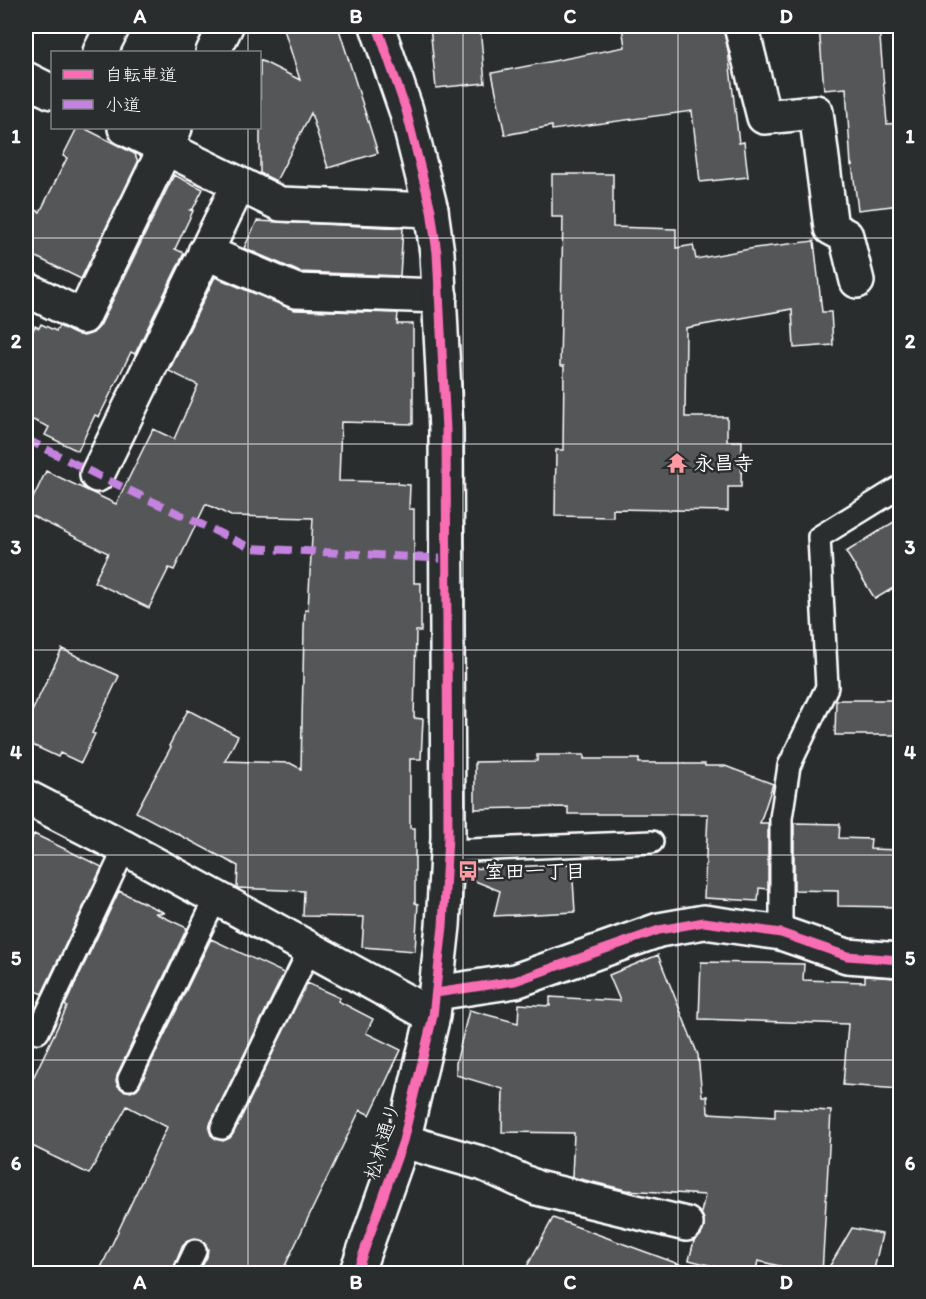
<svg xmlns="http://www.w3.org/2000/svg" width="926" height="1299" viewBox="0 0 926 1299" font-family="Itim,'Klee One',sans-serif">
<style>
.building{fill:#555758;stroke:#fff;stroke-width:1.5}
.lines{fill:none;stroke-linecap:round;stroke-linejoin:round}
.service-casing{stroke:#fff;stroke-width:26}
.minor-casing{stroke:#fff;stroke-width:38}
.tertiary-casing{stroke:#fff;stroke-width:38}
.service{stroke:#2a2d2e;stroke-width:21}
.minor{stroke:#2a2d2e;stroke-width:33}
.tertiary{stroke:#2a2d2e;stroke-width:33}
.quiet{stroke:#c483df;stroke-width:8;stroke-dasharray:15 8;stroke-linecap:butt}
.cycleway-casing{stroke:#2a2d2e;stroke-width:13}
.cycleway{stroke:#f96db3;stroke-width:9}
.grid{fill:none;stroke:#fff;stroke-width:1.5;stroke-opacity:0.55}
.labels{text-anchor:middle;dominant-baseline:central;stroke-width:5;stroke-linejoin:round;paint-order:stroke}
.poi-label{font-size:20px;font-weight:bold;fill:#fff;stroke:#2a2d2e;text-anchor:start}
.street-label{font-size:20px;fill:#fff;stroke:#2a2d2e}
.neatline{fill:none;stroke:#fff;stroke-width:2}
.grid-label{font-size:20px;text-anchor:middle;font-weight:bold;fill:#fff}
</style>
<rect width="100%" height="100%" fill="#2a2d2e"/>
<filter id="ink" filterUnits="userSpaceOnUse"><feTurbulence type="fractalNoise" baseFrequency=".0167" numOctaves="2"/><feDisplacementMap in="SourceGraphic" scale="12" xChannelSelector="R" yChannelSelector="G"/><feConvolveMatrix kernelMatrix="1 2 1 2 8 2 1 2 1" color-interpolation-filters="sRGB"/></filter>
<g filter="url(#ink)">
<path class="building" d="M283,26H338L378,153L328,168L311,113L276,181L260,173V60L300,80Z
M430,26H480L485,83L436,88Z
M622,26H723L728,50L739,143L744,142L748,177L700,182L692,111L552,130V126L505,135L492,73L625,47Z
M819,26H879L887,124L900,123V205L858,210L852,164L851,165L846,88L824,90Z
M77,128H84L135,154L138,162L81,279L26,252V205L40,212L67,158L63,156Z
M552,174H613V227L676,229V248L693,245L696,259L755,248L814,241L822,312H831L833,345L794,348L792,309L686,328L685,417H727V441H742L741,487H728V511L613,509V517L555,516L556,450H563L564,366H560L563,217H552Z
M174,175L203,189L193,209L190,210L193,211L175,249L184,253L135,354L131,352L99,417L95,415L78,451L45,435L49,427L26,417V346L35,326L39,328L41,324L56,331L59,326L75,334L84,336L93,333L100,326Z
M257,221L403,228L400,276L300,272L244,248Z
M215,277L289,308L295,310L398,313L397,324H413V424L341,422L339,481L398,482V484L410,485L409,509H414V583H421V631H416L414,718L423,719L421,759H410V828H415V903L418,904L415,951L362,947L364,917L303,916L304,891L238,888H237L238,866L136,812L171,747L169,746L188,710L238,736L225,761L290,763L301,769L304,629L305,610H308L313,518L231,516L206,504L174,570L169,568L149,608L94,582L108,553L26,513L46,471L116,504L153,429L174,439L198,385L169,371Z
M900,518V584L875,599L846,552Z
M62,649L119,676L92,733L95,734L81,763L60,753L58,757L26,742V724Z
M836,700H900V735H835Z
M537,755H584V759H639V763H684V764H705V766H725L773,784L760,823H768V889L759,888L758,901L704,898L708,814H568V807L475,809V762L537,761Z
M794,823L840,824L839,838L871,839L870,849L900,850V907L838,906V891L794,890Z
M34,834L102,867L42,994L26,986V847L28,848Z
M572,864L575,912L494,916L500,891L465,877V869Z
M119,891L165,913H155L187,928L118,1073L116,1081L118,1086L123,1090L131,1092L137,1089L140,1085L211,939L284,973L211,1122L209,1129L211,1135L216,1139L223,1141L230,1138L233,1134L307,983L340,998L338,1001L373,1019L366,1033L401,1050L370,1115L360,1110L281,1274H198L207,1257L208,1249L205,1243L200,1239L195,1238L188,1240L183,1245L171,1274H98L167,1127L127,1106L89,1174L26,1143V1093L67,1007L65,1005Z
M658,955L698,1055L702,1096H707L708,1113L775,1117V1108L831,1111L822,1274H813L758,1261L755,1274H744L689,1260L694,1241L700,1236L704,1228V1219L701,1213L705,1195L626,1190L572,1177L574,1133L502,1132L503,1089L456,1075V1063L469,1010L518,1023L519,1004L550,1006V997L620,1001L609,975Z
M701,962L804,964L803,980L865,982V976L900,978V1089L843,1085L848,1024L699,1019Z
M553,1218L695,1270L694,1274H523Z
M852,1228L882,1234L873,1274H825Z"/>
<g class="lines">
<g class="service-casing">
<path id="service" d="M447,851L652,842
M781,933V818L789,766L827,687L819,537L900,487
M38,1032L125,848
M129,1079L216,898
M222,1128L310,949
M184,1274L195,1251"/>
</g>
<g class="minor-casing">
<path id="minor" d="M741,26L764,117L816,112L831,228L846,236L857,281
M100,52L113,26
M213,52L226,26
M26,79L52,92
M125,128L280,204L431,210
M205,252L296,291L440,296
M26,289L83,317L175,128
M97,475L239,184
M436,993L515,981L659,930L704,922L781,933L847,956L900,960
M403,1141L484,1164L537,1188L686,1224"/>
</g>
<g class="tertiary-casing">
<path id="tertiary" d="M26,797L125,848L433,1016
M356,1274L403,1141L433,1016L443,926L448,837L446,430L437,253L431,210L406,110L377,26"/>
</g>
<use href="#service" class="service"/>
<use href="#minor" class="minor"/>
<use href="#tertiary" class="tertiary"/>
<path class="quiet" d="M26,439L97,475L251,548L447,559"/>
<g class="cycleway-casing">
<path id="cycleway" d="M436,993L515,981L659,930L704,922L781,933L847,956L900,960
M356,1274L403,1141L433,1016L443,926L448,837L446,430L437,253L431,210L406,110L377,26"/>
</g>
<use href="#cycleway" class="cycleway"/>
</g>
</g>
<path class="grid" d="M248,26V52M463,26V1274M678,26V1274M248,128V1274M26,238H900M26,444H900M26,650H900M26,855H900M26,1060H900"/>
<defs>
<g id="temple-bare" transform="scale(1.62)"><path d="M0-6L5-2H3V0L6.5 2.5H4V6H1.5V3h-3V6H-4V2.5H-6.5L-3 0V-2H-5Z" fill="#ff9aa2" stroke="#2a2d2e" stroke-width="2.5" paint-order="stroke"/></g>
<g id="bus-bare" transform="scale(1.62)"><path d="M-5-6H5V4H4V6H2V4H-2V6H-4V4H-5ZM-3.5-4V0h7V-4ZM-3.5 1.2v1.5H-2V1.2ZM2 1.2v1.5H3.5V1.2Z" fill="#ff9aa2" stroke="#2a2d2e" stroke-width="2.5" paint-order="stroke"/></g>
</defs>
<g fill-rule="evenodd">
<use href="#temple-bare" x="677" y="463"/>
<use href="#bus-bare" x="468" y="871"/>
</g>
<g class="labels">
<g class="poi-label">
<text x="694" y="463">永昌寺</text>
<text x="485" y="871">室田一丁目</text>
</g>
<g class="street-label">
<text transform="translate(382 1141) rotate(-73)">松林通り</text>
</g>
</g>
<rect width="926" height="1299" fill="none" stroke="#2a2d2e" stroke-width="66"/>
<rect x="51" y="51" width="210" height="78" fill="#2a2d2e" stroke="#7f8182" stroke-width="1.5"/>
<rect x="63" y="70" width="30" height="9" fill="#f96db3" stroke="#7f8182" stroke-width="1.5"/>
<text x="105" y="81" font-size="18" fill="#ffffff">自転車道</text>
<rect x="63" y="100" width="30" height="9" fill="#c483df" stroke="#7f8182" stroke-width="1.5"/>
<text x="105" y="111" font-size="18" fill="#ffffff">小道</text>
<rect x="33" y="33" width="860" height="1233" class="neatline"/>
<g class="grid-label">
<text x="140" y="23">A</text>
<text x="356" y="23">B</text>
<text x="570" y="23">C</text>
<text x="786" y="23">D</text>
<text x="16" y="143">1</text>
<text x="910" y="143">1</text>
<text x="16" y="348">2</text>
<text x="910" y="348">2</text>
<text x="16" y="554">3</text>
<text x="910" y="554">3</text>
<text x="16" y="759">4</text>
<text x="910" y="759">4</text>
<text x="16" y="965">5</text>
<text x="910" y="965">5</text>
<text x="16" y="1170">6</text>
<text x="910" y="1170">6</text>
<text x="140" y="1289">A</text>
<text x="356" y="1289">B</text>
<text x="570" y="1289">C</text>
<text x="786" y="1289">D</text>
</g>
</svg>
